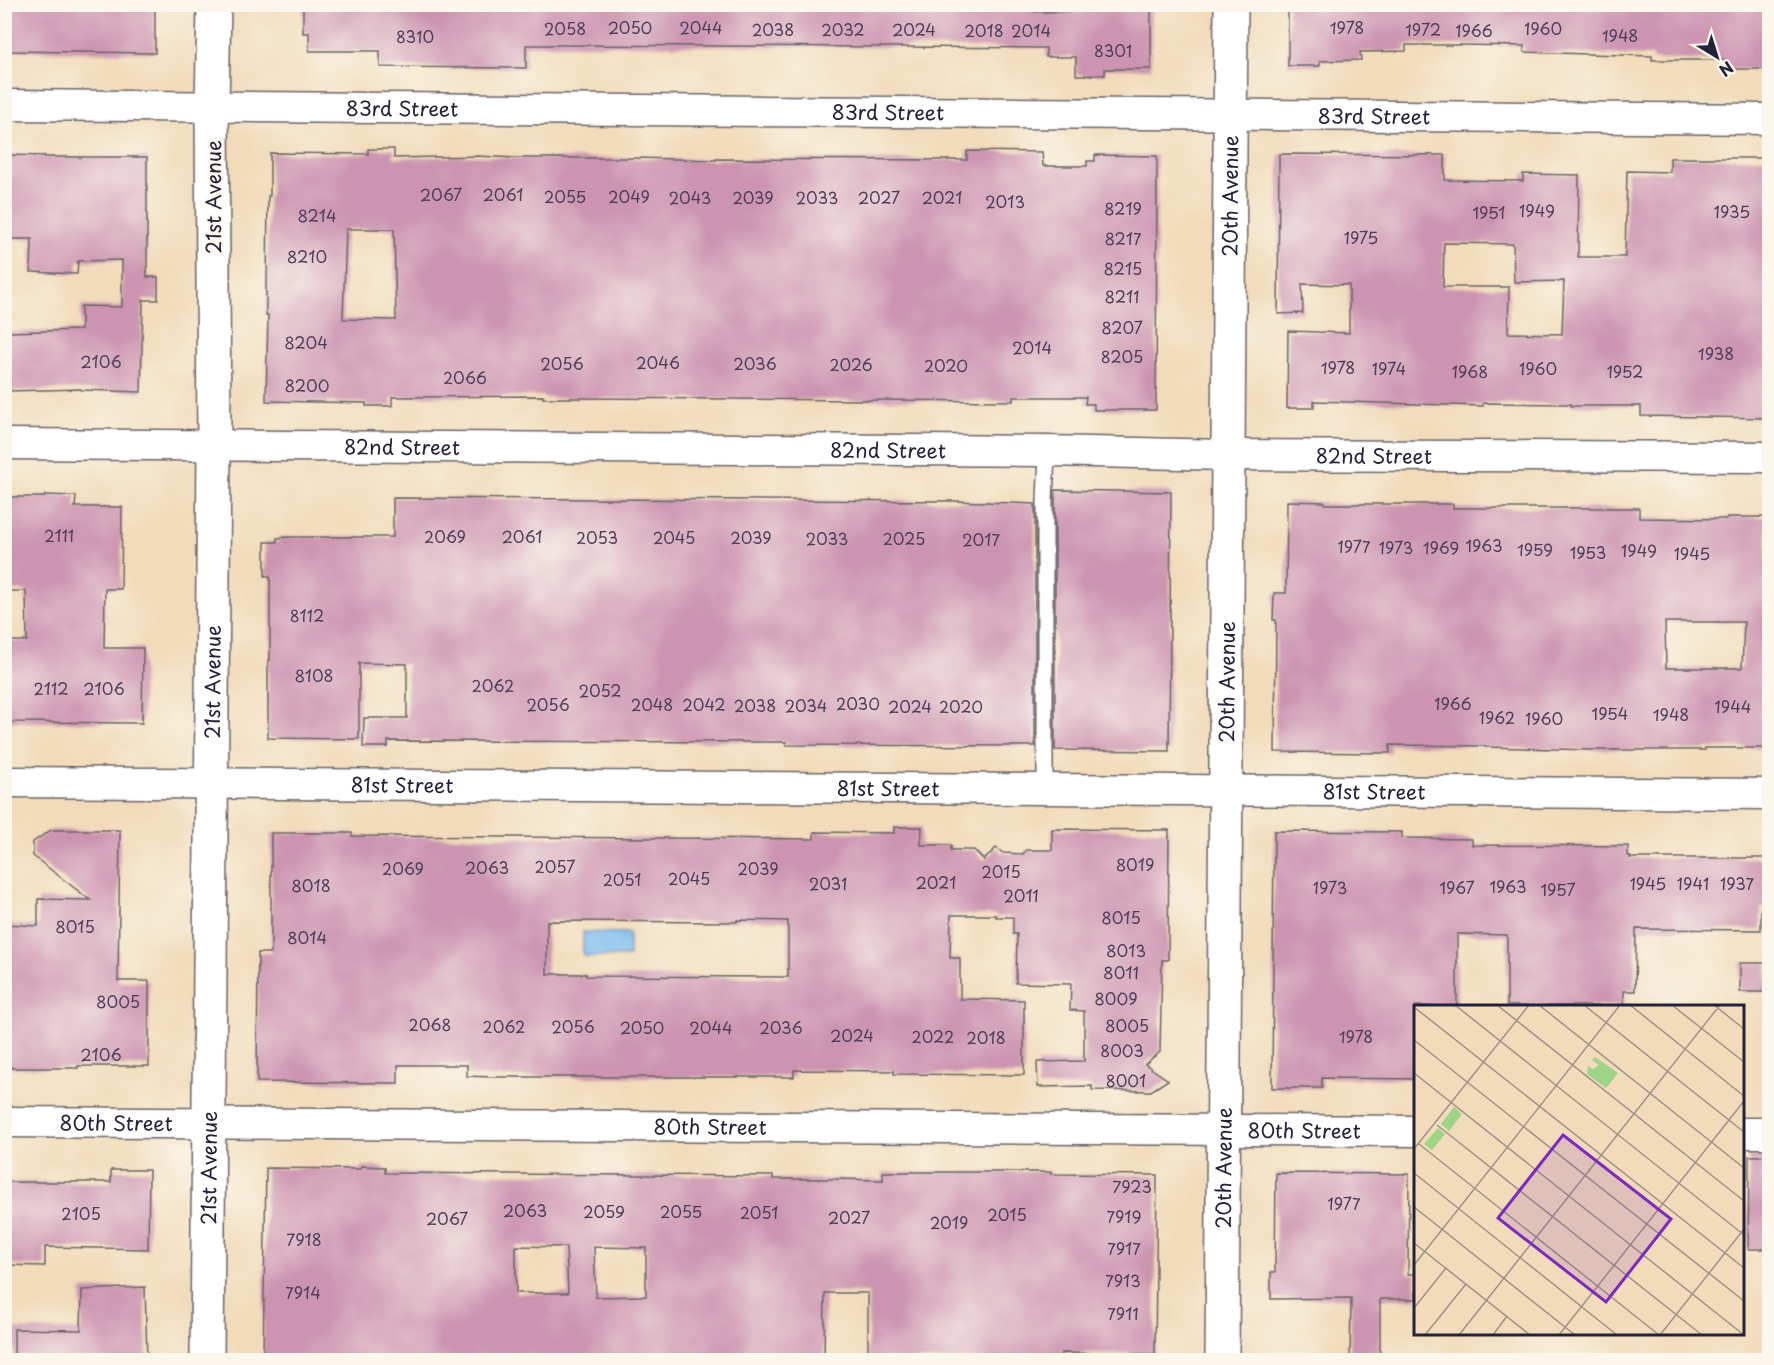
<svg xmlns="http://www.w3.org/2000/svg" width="1774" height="1365" viewBox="0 0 1774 1365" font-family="'Playpen Sans',sans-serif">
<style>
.water{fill:#7bbbef;stroke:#4e6e95;stroke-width:1.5}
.building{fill:#cc94b0;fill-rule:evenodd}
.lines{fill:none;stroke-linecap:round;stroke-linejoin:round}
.service-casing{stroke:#6a6367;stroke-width:18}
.minor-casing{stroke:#6a6367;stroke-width:33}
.tertiary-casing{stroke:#6a6367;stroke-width:36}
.service{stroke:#fff;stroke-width:15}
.minor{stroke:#fff;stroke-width:30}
.tertiary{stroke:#fff;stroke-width:33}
.labels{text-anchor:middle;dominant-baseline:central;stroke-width:4.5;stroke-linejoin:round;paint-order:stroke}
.number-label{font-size:16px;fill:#4c3e58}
.street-label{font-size:20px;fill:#22223b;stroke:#fbf7ec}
.inset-road{fill:none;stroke:#9e9187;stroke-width:1.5}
.view{fill:#7b2cbf;fill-opacity:0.15;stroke:#7b2cbf;stroke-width:3}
.inset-edge{fill:none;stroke:#22223b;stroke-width:3}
</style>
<rect width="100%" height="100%" fill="#fbf7ec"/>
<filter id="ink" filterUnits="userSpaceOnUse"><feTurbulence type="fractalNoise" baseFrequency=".0167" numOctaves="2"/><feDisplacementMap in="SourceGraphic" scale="12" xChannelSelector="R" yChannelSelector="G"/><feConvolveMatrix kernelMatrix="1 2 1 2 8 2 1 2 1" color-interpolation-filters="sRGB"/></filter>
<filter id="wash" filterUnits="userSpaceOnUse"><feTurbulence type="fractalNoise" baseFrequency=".008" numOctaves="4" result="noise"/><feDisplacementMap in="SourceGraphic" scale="24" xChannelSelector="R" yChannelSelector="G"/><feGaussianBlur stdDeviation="1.35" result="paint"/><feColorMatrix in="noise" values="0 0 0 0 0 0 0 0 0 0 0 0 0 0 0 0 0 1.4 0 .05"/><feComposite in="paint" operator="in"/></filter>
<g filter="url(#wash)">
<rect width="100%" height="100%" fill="#f1dbba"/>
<path class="water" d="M583,932L629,933V957L583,956Z"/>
<g id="blocks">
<path class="building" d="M4,4H155V53L4,51Z
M303,4H1035V12L1085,11V4H1151V69H1105V75H1076V57H1046V48L559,45H526V68L380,67V51H309V33H303Z
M1288,4H1770V69H1723L1726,60H1652V56L1524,52V46L1461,45H1406V51L1360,52L1361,60L1320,61V66H1288Z
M368,149H394V158L477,156L517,158H636L716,160V159L967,160V151L1042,152L1043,166H1087V161H1095V155L1157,156L1156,410H1094V404H1085L1086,397H1013V401L580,398H543V396L392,397V406H366V403L266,401L268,315H266V282H267L268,196H270V153L368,154ZM346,229H394L396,320L343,319Z
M1279,154L1445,155V180L1523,181V174L1579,175L1578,257H1625L1627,171L1670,172V158H1770V418L1641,416V406H1571V404L1483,403V406L1314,401V408H1287L1288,331L1349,333V285L1302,284L1303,313L1278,314ZM1444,243L1513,244L1514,282L1564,281L1562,334L1508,333L1509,287H1443Z
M8,155L45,156V157H147V277H158V300H143L141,392L81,390V389L10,391L8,332L81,330V306L122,307V260L78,261L77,274L31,272L32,239H7Z
M1055,490L1171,492L1169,751L1055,750Z
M45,495L76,496L75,507H122L121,589H105L104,648H143L142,723L4,722V641H27L26,591H4V497H45Z
M393,498L956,501L1035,504V746L786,745V742L388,741V747H363L364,718H407V664L359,663V739L268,738V660H270V576H265V542H277V538L287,537H393Z
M1287,501L1325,502V504H1453V508H1639V518L1727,519V517H1767L1766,627H1769L1770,748H1705V750H1591L1485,747V746L1390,745V753L1275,752L1276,620H1273L1274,593H1286ZM1665,622H1744L1742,668H1666Z
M894,827H922L921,845H951V850H974L984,860L996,848L1003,853L1023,854L1026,850H1052V829L1169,830L1168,960H1162L1160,1052L1145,1064L1168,1080L1151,1091L1092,1090V1086L1038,1087L1037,1062L1084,1061V1011L1070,1010L1071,984L1016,983L1017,934H1013V917H996V915H951L950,958H960V999L1024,1000V1075L894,1074V1071L794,1070V1077H492L467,1076V1065H398V1083L257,1082L258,953H271V833H352V836L814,839V832L894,833ZM737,920L788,921V977L586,976V974H547V921L737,922Z
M51,830H120L118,981H149V1066H78V1068H12L4,1060V1013L7,1012L6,949H4L5,924L38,926V899L90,900L33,856V842Z
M1274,831L1402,832V838L1472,839V845L1628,846V856H1630V858H1770V908H1761V930L1636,929L1635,991H1624V1006H1507V935L1457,934V1006H1416V1079L1322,1078V1088H1272Z
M1740,963H1767V992H1740Z
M1749,1156H1770V1249H1748Z
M361,1166L385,1167V1173L773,1176V1179H835L883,1180V1172H1051V1174L1157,1175L1155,1354L1061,1353V1360H868V1293H825L824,1360H263L266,1168L361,1169ZM516,1246L566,1247L568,1293H516ZM594,1247L646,1248V1296L596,1297Z
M111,1170H149L148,1249L45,1247V1266L4,1265V1182H111Z
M1276,1173L1409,1174L1408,1274H1416V1299H1380V1360H1350L1351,1298L1271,1299V1272H1275Z
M145,1287L147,1360H14V1329L81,1330L82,1290Z"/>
</g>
</g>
<g filter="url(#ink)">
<use href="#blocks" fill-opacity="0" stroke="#6a6367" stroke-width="1.5"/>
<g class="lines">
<g class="service-casing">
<path id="service" d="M1045,788V502L1047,451"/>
</g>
<g class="minor-casing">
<g id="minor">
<path id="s1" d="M4,105L1770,119"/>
<path id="s2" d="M4,444L1047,451L1227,455L1770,457"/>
<path id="s3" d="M4,782L1770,794"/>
<path id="s4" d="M4,1122L1416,1131"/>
<path d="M1742,1133H1770"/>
</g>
</g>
<g class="tertiary-casing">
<g id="tertiary">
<path id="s5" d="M207,1360L214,444L212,106L214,4"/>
<path id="s6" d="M1222,1360L1231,4"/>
</g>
</g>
<use href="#service" class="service"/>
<use href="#minor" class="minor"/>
<use href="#tertiary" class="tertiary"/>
</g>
</g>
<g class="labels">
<g class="number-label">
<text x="630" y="27">2050</text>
<text x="701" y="27">2044</text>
<text x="1347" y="27">1978</text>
<text x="565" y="28">2058</text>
<text x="1543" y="28">1960</text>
<text x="773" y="29">2038</text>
<text x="843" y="29">2032</text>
<text x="914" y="29">2024</text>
<text x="1423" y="29">1972</text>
<text x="984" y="30">2018</text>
<text x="1031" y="30">2014</text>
<text x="1474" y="30">1966</text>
<text x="1620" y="35">1948</text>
<text x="415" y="36">8310</text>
<text x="1113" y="50">8301</text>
<text x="441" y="194">2067</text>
<text x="503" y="194">2061</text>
<text x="565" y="196">2055</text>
<text x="629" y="196">2049</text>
<text x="690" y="197">2043</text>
<text x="753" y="197">2039</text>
<text x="817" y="197">2033</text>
<text x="879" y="197">2027</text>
<text x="942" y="197">2021</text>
<text x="1005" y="201">2013</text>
<text x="1123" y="208">8219</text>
<text x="1537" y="210">1949</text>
<text x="1732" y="211">1935</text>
<text x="1489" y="212">1951</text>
<text x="317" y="215">8214</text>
<text x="1361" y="237">1975</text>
<text x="1123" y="238">8217</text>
<text x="307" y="256">8210</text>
<text x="1123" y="268">8215</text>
<text x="1122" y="296">8211</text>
<text x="1122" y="327">8207</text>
<text x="306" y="342">8204</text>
<text x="1032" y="347">2014</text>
<text x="1716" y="353">1938</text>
<text x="1122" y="356">8205</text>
<text x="101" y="361">2106</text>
<text x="658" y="362">2046</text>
<text x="562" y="363">2056</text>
<text x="755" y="363">2036</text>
<text x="851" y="364">2026</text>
<text x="946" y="365">2020</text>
<text x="1338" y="367">1978</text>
<text x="1389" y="368">1974</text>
<text x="1538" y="368">1960</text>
<text x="1470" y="371">1968</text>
<text x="1625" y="371">1952</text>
<text x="465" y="377">2066</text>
<text x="307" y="385">8200</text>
<text x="59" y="535">2111</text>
<text x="445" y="536">2069</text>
<text x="522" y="536">2061</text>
<text x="597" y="537">2053</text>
<text x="674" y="537">2045</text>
<text x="751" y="537">2039</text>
<text x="827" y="538">2033</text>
<text x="904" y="538">2025</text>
<text x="981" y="539">2017</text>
<text x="1484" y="545">1963</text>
<text x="1354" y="546">1977</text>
<text x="1396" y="547">1973</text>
<text x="1441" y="547">1969</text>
<text x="1535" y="549">1959</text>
<text x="1639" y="550">1949</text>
<text x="1588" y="552">1953</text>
<text x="1692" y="553">1945</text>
<text x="307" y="615">8112</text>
<text x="314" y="675">8108</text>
<text x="493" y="685">2062</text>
<text x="51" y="688">2112</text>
<text x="104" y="688">2106</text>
<text x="600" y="690">2052</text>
<text x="858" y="703">2030</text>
<text x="1453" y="703">1966</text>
<text x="548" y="704">2056</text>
<text x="652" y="704">2048</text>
<text x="704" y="704">2042</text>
<text x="755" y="705">2038</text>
<text x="806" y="705">2034</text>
<text x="910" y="706">2024</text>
<text x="961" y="706">2020</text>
<text x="1733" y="706">1944</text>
<text x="1610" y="713">1954</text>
<text x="1671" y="714">1948</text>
<text x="1497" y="717">1962</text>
<text x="1544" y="718">1960</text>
<text x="1135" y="864">8019</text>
<text x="555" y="866">2057</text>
<text x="487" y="867">2063</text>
<text x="403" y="868">2069</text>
<text x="758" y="868">2039</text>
<text x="1001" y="871">2015</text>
<text x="689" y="878">2045</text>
<text x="622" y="879">2051</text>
<text x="936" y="882">2021</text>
<text x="828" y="883">2031</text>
<text x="1648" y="883">1945</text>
<text x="1693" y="883">1941</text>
<text x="1737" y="883">1937</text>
<text x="311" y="885">8018</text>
<text x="1508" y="886">1963</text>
<text x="1330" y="887">1973</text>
<text x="1457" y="887">1967</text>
<text x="1558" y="889">1957</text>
<text x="1021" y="895">2011</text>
<text x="1121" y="917">8015</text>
<text x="75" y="926">8015</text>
<text x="307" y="937">8014</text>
<text x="1126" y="950">8013</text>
<text x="1121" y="972">8011</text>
<text x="1116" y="998">8009</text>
<text x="118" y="1001">8005</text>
<text x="430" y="1024">2068</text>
<text x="1127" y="1025">8005</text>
<text x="504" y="1026">2062</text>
<text x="573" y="1026">2056</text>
<text x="642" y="1027">2050</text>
<text x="711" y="1027">2044</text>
<text x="781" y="1027">2036</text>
<text x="852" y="1035">2024</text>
<text x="933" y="1036">2022</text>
<text x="1356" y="1036">1978</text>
<text x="986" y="1037">2018</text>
<text x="1122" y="1050">8003</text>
<text x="101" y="1054">2106</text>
<text x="1126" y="1080">8001</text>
<text x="1132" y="1186">7923</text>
<text x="1344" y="1203">1977</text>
<text x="525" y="1210">2063</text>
<text x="604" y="1211">2059</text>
<text x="681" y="1211">2055</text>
<text x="759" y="1212">2051</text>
<text x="81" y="1213">2105</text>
<text x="1007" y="1214">2015</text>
<text x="1124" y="1216">7919</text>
<text x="849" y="1217">2027</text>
<text x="447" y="1218">2067</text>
<text x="949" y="1222">2019</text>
<text x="304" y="1239">7918</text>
<text x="1124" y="1248">7917</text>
<text x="1123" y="1280">7913</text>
<text x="303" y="1292">7914</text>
<text x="1123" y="1313">7911</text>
</g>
<g class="street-label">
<text stroke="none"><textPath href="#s1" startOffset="398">83rd Street</textPath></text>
<text stroke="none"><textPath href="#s1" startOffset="884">83rd Street</textPath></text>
<text stroke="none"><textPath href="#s1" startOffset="1370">83rd Street</textPath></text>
<text transform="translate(213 197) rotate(-90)">21st Avenue</text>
<text stroke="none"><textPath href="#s6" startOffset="1164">20th Avenue</textPath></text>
<text stroke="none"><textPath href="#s2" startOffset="398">82nd Street</textPath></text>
<text stroke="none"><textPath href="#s2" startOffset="884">82nd Street</textPath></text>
<text stroke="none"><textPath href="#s2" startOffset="1370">82nd Street</textPath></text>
<text stroke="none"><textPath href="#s5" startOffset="678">21st Avenue</textPath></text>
<text stroke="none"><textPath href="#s6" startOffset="678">20th Avenue</textPath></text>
<text stroke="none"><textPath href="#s3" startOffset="398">81st Street</textPath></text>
<text stroke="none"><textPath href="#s3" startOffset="884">81st Street</textPath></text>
<text stroke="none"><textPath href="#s3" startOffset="1370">81st Street</textPath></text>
<text stroke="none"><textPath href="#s4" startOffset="112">80th Street</textPath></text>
<text stroke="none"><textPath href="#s4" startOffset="706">80th Street</textPath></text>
<text stroke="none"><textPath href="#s4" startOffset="1300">80th Street</textPath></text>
<text stroke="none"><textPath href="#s5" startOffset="192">21st Avenue</textPath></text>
<text stroke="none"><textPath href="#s6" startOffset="192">20th Avenue</textPath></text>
</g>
</g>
<g transform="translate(1414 1005)">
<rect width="330" height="330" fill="#f1dbba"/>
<path d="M181,52L204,68L192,83L173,69L174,61L179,64L185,60L178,55ZM40,102L48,109L35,126L27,119ZM24,123L31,129L18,145L10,139Z" fill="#9dd486"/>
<path class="inset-road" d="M41,0L330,230M83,0L330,196M125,0L330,163M170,0L330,127M216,0L330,91M258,0L330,57M300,0L330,24M0,2L330,263M0,35L330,296M0,68L330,330M23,120L288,330M5,139L245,330M0,144L115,0M0,168L203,330M0,202L161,330M0,238L116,330M0,260L206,0M0,303L32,263M11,330L52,279M45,330L306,0M79,330L93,311M145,330L330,96M246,330L330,224"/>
<path class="view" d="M149,130L257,214L192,297L84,213Z"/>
<rect width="330" height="330" class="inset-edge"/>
</g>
<rect width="1774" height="1365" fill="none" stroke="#fbf7ec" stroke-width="24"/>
<g transform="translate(1717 57) rotate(142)" stroke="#fbf7ec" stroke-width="4.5" paint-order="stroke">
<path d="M0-4.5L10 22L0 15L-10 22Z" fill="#22223b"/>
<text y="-9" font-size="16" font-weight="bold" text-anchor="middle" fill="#22223b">N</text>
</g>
</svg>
